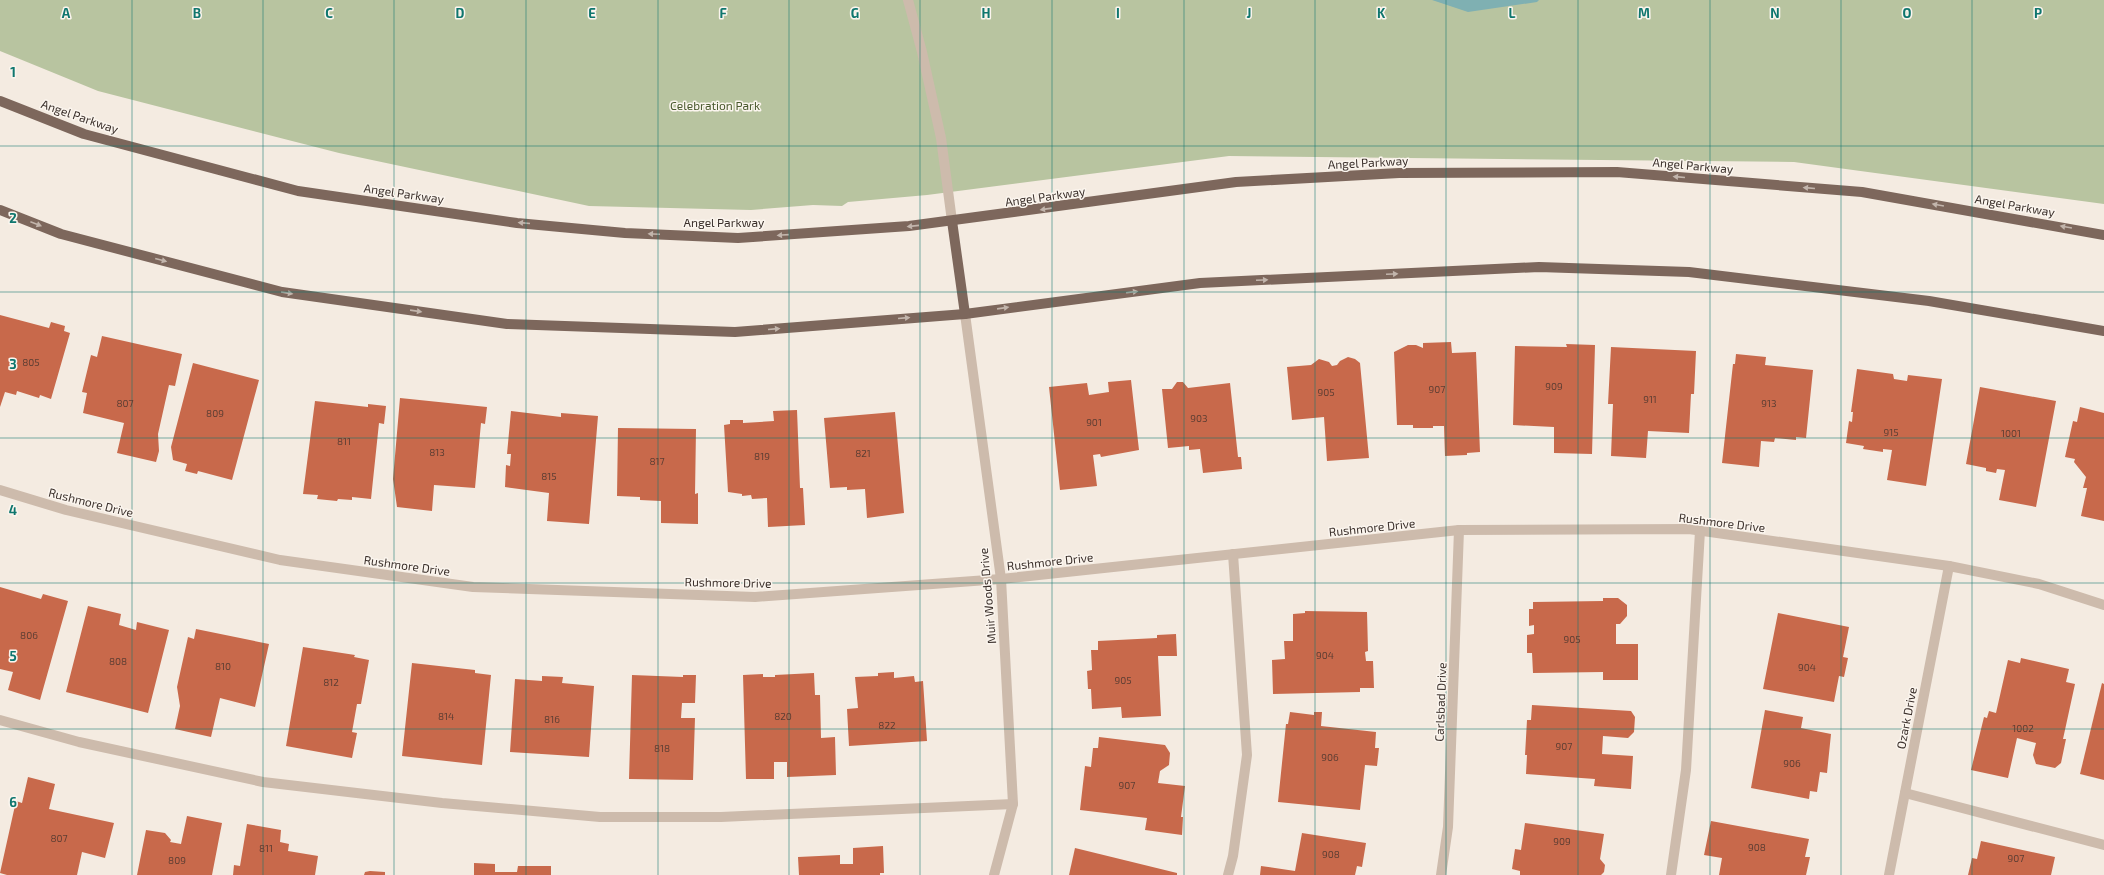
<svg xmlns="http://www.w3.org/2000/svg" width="2104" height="875" font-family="'Exo 2',sans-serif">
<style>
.green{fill:#b8c4a0}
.water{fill:#7fb0b2}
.building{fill:#c8694b}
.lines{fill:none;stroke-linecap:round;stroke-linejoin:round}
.minor{stroke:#cdbbac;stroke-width:10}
.major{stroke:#7d675c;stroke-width:10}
.oneway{fill:#c2b5ac}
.grid{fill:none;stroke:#0f766e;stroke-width:1;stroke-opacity:0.55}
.labels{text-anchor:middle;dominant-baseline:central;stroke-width:3;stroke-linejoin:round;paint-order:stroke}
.number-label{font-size:10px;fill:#5e3e33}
.park-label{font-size:12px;fill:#4a5a2e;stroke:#fbf5ee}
.street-label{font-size:12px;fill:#3b302b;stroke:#fbf5ee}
.grid-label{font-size:13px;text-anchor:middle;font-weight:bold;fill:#0f766e;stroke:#fbf5ee;stroke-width:3;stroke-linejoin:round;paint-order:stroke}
</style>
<rect width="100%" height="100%" fill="#f4ebe1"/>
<polygon class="green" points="0,0 2104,0 2104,204 1794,162 1229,156 927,195 848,202 842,206 813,205 751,210 589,206 339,153 98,91 0,51"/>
<polygon class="water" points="1432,0 1539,0 1537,2 1468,12"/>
<g class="building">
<polygon points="0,315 49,328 51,322 65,326 64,331 70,333 51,399 40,395 39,398 17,391 16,395 5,392 0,407"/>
<polygon points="102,336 182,354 175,386 169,385 158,434 159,451 156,462 117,453 124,423 83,413 87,393 82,392 91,355 97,357"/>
<polygon points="1451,342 1452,353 1476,352 1480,452 1467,453 1467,455 1445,456 1444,426 1433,426 1433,428 1413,428 1413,425 1397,425 1394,352 1408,345 1416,345 1423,348 1423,343"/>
<polygon points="1566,344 1595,345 1592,454 1554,453 1554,427 1513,425 1515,346 1567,347"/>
<polygon points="1611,347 1696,351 1694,394 1691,394 1689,433 1648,431 1646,458 1611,456 1613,404 1608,404"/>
<polygon points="1736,354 1766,357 1765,365 1813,370 1806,438 1796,437 1796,440 1775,438 1774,442 1761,441 1759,467 1722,463 1733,364 1735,364"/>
<polygon points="1348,357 1355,359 1360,363 1369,458 1327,461 1324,417 1292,420 1287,367 1311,365 1319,359 1329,362 1332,366 1337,365 1340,361"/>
<polygon points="193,363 259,380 232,480 198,471 197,474 185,471 187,464 173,460 171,447"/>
<polygon points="1857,369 1893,374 1894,379 1907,381 1908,375 1942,379 1926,486 1887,480 1892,450 1883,449 1883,452 1863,449 1864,446 1846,443 1849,421 1852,422 1853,412 1851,412"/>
<polygon points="1131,380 1139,450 1101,457 1100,454 1093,455 1097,486 1060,490 1049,387 1087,383 1089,395 1109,392 1108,382"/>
<polygon points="1177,382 1183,382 1188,388 1230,383 1238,457 1241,457 1242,469 1203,473 1200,449 1189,450 1189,446 1168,448 1162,389 1172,389"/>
<polygon points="1980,387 2056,401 2036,507 1999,500 2005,470 1997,469 1996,473 1986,471 1986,468 1966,464"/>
<polygon points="400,398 487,407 485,424 481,423 475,488 434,485 432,511 397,507 393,479"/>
<polygon points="315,401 368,407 368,404 386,406 384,424 379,423 371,499 352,497 352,500 338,499 337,501 317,499 318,495 303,494"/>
<polygon points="2080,407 2104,413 2104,521 2081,516 2087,488 2083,488 2086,477 2074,462 2075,459 2065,457 2073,421 2077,422"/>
<polygon points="797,410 800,488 803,488 805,525 768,527 767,498 752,499 751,495 742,496 742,494 728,492 724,425 730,424 730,420 743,420 743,423 774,421 773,411"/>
<polygon points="511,411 561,417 561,413 598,416 589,524 547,521 549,493 505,487 506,465 510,466 511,454 507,454"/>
<polygon points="895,412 904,513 867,518 865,489 847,490 847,487 830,488 824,418"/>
<polygon points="618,428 696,429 695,494 698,493 698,524 661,523 661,501 640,500 640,497 617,496"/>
<polygon points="0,587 41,599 43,594 68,601 40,700 8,690 13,672 0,669"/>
<polygon points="1603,598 1618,598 1627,605 1627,616 1620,624 1616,624 1616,644 1638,644 1638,680 1603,680 1603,672 1533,673 1532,653 1527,653 1527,635 1534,634 1534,625 1529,626 1529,609 1533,609 1533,602 1603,601"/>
<polygon points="88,606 121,614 119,625 136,630 137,622 169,630 148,713 66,692"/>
<polygon points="1305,611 1367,612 1368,651 1365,652 1366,661 1373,661 1374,688 1360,688 1360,692 1273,694 1272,660 1285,659 1284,641 1293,641 1293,614 1305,613"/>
<polygon points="1778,613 1849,627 1843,657 1848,658 1844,677 1839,676 1834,702 1763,689"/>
<polygon points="196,629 269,644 255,707 220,698 211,737 175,729 180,706 177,687 188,637 194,639"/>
<polygon points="1176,634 1177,656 1158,656 1161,716 1122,718 1121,707 1092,709 1091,689 1088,689 1087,671 1092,670 1091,650 1098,650 1098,641 1157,638 1157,635"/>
<polygon points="303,647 355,655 354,657 369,660 361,704 357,704 352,732 357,733 352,758 286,746"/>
<polygon points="2021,658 2069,669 2066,682 2075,684 2063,739 2066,739 2061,763 2055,768 2036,764 2033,755 2036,743 2017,738 2008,778 1971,770 1984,717 1987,718 1989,711 1996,713 2008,660 2020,663"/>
<polygon points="412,663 475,670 475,673 491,675 482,765 402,756"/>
<polygon points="894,672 894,678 914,676 915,682 923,681 927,741 849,746 847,709 858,708 855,677 878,676 878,673"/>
<polygon points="814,673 815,695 820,695 821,738 835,737 836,775 787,777 787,762 774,762 774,779 746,779 743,675 763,674 763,677 775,677 775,675"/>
<polygon points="632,675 683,677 683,675 696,675 695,703 682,703 681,718 695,718 693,780 629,779"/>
<polygon points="542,676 563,677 562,683 594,686 589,757 510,752 515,679 542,681"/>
<polygon points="2102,683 2104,684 2104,780 2080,774"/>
<polygon points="1532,705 1631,711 1635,717 1634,732 1628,738 1603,736 1602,754 1633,756 1631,789 1594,786 1595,779 1526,774 1527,755 1525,755 1527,720 1531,720"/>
<polygon points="1765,710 1803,717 1801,728 1831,734 1827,773 1820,772 1817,792 1810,791 1809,799 1751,788"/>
<polygon points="1290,712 1314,715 1314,712 1322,712 1321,726 1376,732 1375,748 1379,748 1377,766 1365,765 1360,810 1278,802 1286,724 1288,724"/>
<polygon points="1099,737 1165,745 1170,753 1169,765 1160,771 1158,783 1185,786 1181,817 1183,817 1182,835 1145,830 1147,818 1080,810 1085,766 1091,767 1093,748 1098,748"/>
<polygon points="28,777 55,784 49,809 114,823 105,858 82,852 77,875 7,875 0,873 16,801 22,803"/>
<polygon points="187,816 222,823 212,875 137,875 146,830 165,833 171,840 170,842 181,844"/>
<polygon points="1711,821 1809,839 1805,857 1810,857 1806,875 1719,875 1722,858 1704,855"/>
<polygon points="1525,823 1604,834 1600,859 1605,865 1604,872 1601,875 1520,875 1520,871 1512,869 1515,849 1521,850"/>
<polygon points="247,824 281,830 280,842 289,844 288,851 318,856 315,875 233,875 234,865 240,866"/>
<polygon points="1302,833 1366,843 1362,867 1357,866 1355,875 1260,875 1261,866 1295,871"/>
<polygon points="1981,841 2055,857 2051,875 1968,875 1972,858 1977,859"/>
<polygon points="883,846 884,873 880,873 880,875 799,875 798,857 840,855 840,864 853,864 853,848"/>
<polygon points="1075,848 1177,873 1177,875 1069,875"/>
<polygon points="474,863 495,864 495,872 517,872 518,866 551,866 551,875 474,875"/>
<polygon points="370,871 385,872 385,875 364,875 365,872"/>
</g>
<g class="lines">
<g class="minor">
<polyline points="908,0 922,52 941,138 952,221"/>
<polyline points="965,314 1001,579 1013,804 994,875"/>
<polyline points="0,490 66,510 280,560 473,587 755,597 1001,579 1459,530 1689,529 1949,566 2039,584 2104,605"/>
<polyline points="0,720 79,742 263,782 442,803 600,817 721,817 1013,804"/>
<polyline points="1905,793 2104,845"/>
<polyline points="1228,875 1233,856 1247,755 1233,554"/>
<polyline points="1441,875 1448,827 1459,530"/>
<polyline points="1671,875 1686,770 1700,531"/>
<polyline points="1889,875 1949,566"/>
</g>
<g class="major">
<polyline points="0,101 84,134 298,191 517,223 625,233 738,238 909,226 1236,182 1399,173 1617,172 1862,192 2104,235"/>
<polyline points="0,210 61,234 282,292 507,324 735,332 965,314 1200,283 1539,267 1689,272 1929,301 2104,331"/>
<polyline points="952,221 965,314"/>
</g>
</g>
<defs><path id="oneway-solid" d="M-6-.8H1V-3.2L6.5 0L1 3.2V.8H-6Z"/></defs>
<g class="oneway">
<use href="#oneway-solid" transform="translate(1679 177) rotate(-175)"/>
<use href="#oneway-solid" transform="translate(1809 188) rotate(-175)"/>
<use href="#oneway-solid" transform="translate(1938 205) rotate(-170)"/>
<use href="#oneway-solid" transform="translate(1046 209) rotate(172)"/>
<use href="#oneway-solid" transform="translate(524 223) rotate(-175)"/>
<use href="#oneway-solid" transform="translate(36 224) rotate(21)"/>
<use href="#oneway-solid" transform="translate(913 226) rotate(174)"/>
<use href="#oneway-solid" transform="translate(2066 227) rotate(-170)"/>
<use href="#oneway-solid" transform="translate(654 234) rotate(-177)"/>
<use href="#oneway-solid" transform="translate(783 235) rotate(176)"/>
<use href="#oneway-solid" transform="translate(161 260) rotate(15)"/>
<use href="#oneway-solid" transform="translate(1392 274) rotate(-3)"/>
<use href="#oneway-solid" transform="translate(1262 280) rotate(-3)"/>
<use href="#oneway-solid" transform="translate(1132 292) rotate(-7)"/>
<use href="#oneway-solid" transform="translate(287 293) rotate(9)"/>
<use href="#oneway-solid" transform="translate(1003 308) rotate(-8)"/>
<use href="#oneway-solid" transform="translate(416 311) rotate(8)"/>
<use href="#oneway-solid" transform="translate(904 318) rotate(-5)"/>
<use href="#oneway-solid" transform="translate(774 329) rotate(-5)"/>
</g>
<path class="grid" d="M132,0V875M263,0V875M394,0V875M526,0V875M658,0V875M789,0V875M920,0V875M1052,0V875M1184,0V875M1315,0V875M1446,0V875M1578,0V875M1710,0V875M1841,0V875M1972,0V875M0,146H2104M0,292H2104M0,438H2104M0,583H2104M0,729H2104"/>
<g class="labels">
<g class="number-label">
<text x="31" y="362">805</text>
<text x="1554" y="386">909</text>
<text x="1437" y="389">907</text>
<text x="1326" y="392">905</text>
<text x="1650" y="399">911</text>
<text x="125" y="403">807</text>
<text x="1769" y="403">913</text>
<text x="215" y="413">809</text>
<text x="1199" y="418">903</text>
<text x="1094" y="422">901</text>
<text x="1891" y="432">915</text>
<text x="2011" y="433">1001</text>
<text x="344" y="441">811</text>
<text x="437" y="452">813</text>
<text x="863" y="453">821</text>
<text x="762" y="456">819</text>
<text x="657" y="461">817</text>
<text x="549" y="476">815</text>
<text x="29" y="635">806</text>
<text x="1572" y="639">905</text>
<text x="1325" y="655">904</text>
<text x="118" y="661">808</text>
<text x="223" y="666">810</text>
<text x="1807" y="667">904</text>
<text x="1123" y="680">905</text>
<text x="331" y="682">812</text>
<text x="446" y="716">814</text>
<text x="783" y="716">820</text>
<text x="552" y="719">816</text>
<text x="887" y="725">822</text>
<text x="2023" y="728">1002</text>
<text x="1564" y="746">907</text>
<text x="662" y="748">818</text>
<text x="1330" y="757">906</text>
<text x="1792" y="763">906</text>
<text x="1127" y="785">907</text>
<text x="59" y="838">807</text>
<text x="1562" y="841">909</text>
<text x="1757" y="847">908</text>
<text x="266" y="848">811</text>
<text x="1331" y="854">908</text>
<text x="2016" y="858">907</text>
<text x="177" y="860">809</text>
</g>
<g class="park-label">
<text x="715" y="105">Celebration Park</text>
</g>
<g class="street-label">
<text transform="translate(80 116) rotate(19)">Angel Parkway</text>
<text transform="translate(1368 162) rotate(-3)">Angel Parkway</text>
<text transform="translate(1693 165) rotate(5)">Angel Parkway</text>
<text transform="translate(404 193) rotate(8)">Angel Parkway</text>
<text transform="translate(1045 196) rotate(-8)">Angel Parkway</text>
<text transform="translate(2015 205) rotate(10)">Angel Parkway</text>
<text x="724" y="222">Angel Parkway</text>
<text transform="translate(91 502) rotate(14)">Rushmore Drive</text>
<text transform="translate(1722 522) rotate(7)">Rushmore Drive</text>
<text transform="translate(1372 527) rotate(-6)">Rushmore Drive</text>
<text transform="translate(1050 561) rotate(-6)">Rushmore Drive</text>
<text transform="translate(407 565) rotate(8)">Rushmore Drive</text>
<text transform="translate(728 582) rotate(1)">Rushmore Drive</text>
<text transform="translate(987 596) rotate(-95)">Muir Woods Drive</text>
<text transform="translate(1440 702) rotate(-88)">Carlsbad Drive</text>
<text transform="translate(1906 718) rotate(-79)">Ozark Drive</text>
</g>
</g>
<g class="grid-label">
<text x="66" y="18">A</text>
<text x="197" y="18">B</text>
<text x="329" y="18">C</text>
<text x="460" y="18">D</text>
<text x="592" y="18">E</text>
<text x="723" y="18">F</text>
<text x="855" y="18">G</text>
<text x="986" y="18">H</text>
<text x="1118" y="18">I</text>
<text x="1249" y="18">J</text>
<text x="1381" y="18">K</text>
<text x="1512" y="18">L</text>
<text x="1644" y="18">M</text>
<text x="1775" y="18">N</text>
<text x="1907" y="18">O</text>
<text x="2038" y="18">P</text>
<text x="13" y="77">1</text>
<text x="13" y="223">2</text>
<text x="13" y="369">3</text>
<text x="13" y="515">4</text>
<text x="13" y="661">5</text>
<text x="13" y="807">6</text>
</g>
</svg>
